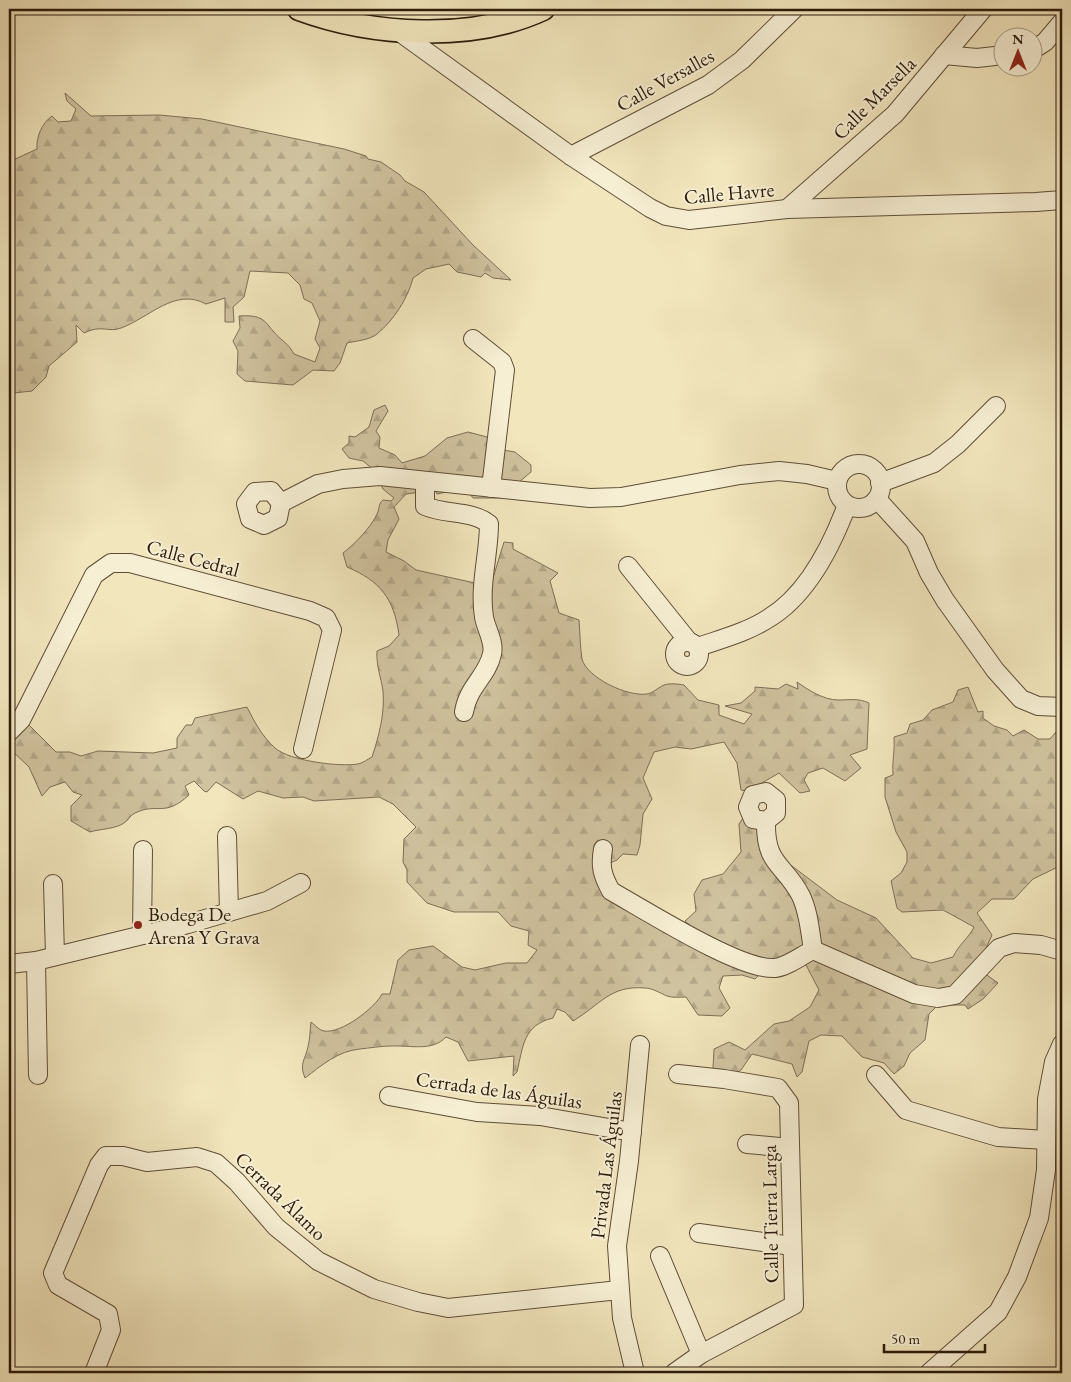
<svg xmlns="http://www.w3.org/2000/svg" width="1071" height="1382" font-family="'EB Garamond',serif">
<style>
.forest{fill:url(#forest-firs);stroke:#7e6f56}
.lines{fill:none;stroke-linecap:round;stroke-linejoin:round}
.minor-casing{stroke:#5e4e38;stroke-width:20}
.major-casing{stroke:#2c1b0c;stroke-width:25}
.minor{stroke:#f7efd4;stroke-width:18}
.major{stroke:#f2e6bd;stroke-width:22}
.poi-dot{fill:#8f2418;stroke:#f7efd4;stroke-width:2}
.labels{text-anchor:middle;dominant-baseline:central;stroke-width:4;stroke-linejoin:round;paint-order:stroke}
.street-label{font-size:20px;fill:#2c1b0c;stroke:#f7efd4}
.poi-label{font-size:20px;fill:#2c1b0c;stroke:#f7efd4;text-anchor:start}
</style>
<defs>
<pattern id="forest-firs" width="22" height="20" patternUnits="userSpaceOnUse" patternTransform="scale(1.25)"><rect width="22" height="20" fill="#d0c39f"/><path d="M5 1l3.5 6h-7zM16 11l3.5 6h-7z" fill="#b3a788"/></pattern>
</defs>
<rect width="100%" height="100%" fill="#f2e6bd"/>
<filter id="stains"><feTurbulence type="fractalNoise" baseFrequency=".004" numOctaves="4"/><feColorMatrix values="0 0 0 0 .2 0 0 0 0 .09 0 0 0 0 .02 0 0 0 .5 -.17"/></filter>
<radialGradient id="worn" r=".72"><stop offset=".6" stop-color="#630" stop-opacity="0"/><stop offset="1" stop-color="#630" stop-opacity=".3"/></radialGradient>
<g class="forest">
<path d="M65,93L91,116L159,115L202,119L344,149L366,156L368,159L381,162L400,175L405,181L424,192L473,245L511,280L493,278L485,273L481,277L457,272L449,264L426,269L413,278C408,298 394,320 377,334C370,340 355,341 347,343L340,363L334,371L313,370L293,385L245,381L237,374L238,351L233,341L240,328L239,316C269,314 264,325 282,340C288,345 290,347 294,354L315,362L320,348L315,339L320,321L312,303L304,299L300,285L288,273L250,271L244,297L233,307L234,322H225V298L206,304C175,287 149,318 121,328C108,333 102,324 84,333L76,325L77,342L49,366L46,377L32,391L14,393L9,387V159L11,161L37,149C36,137 42,123 52,116L58,122L71,121L76,109L67,101Z"/>
<path d="M385,405L388,411L376,431L380,437L379,448L395,455L402,463L425,456L447,438L468,432L487,437L497,449L515,452L531,465V472L500,498H473L465,488L437,494L435,490L406,494L394,507L399,519L388,540L386,552L404,561L416,570L475,583L493,578L504,542L513,543V549L558,573L550,581L559,613L579,620C580,632 580,647 582,659C587,678 628,697 647,694C653,693 659,687 664,685C670,683 678,684 684,685L698,700L719,705V715L744,724L752,714L725,706L741,703L755,691V687L778,689L786,684L798,689L797,682C808,690 824,700 838,700C849,700 859,698 869,703L867,749L850,755L861,768L845,781L823,768L808,773L804,780L810,791L800,793L779,773L748,791L741,790L737,763L724,742L691,749L675,747L654,752L643,778L652,799L643,814L640,845L637,855L623,854L617,860L608,864L615,883L674,922L691,926L685,921L696,911L694,894L702,880L723,874L741,852L739,824L745,815L780,857L837,900L876,918L913,958L931,963L953,957C959,944 969,938 974,927L943,910L902,912L897,908L891,881L901,873L907,862V852L896,832L885,797V778L893,775C892,760 895,751 894,737L907,733L910,724L923,720L932,710L953,702L958,690L968,687L978,712L983,711V718L994,726L1007,730L1013,736L1024,730L1038,739H1050L1056,732L1062,734V865L1033,879L1014,899H992L977,913L992,935L977,968L998,983L983,999L968,1009L965,1005H938L929,1014L925,1040L910,1053L904,1066L894,1074L884,1063L862,1057L842,1036L821,1035L809,1041L802,1072L797,1077L792,1064L752,1054L741,1070L722,1082L713,1068L714,1049L729,1042L745,1050L774,1024L789,1021L810,1007L819,990L806,965L791,960L773,961L755,979L742,975L723,976L719,988L730,1008L722,1016L698,1015L686,997C680,997 673,998 667,996C660,993 652,988 645,988C610,985 600,1005 573,1021L565,1012L557,1009L553,1018C523,1025 523,1047 517,1072L513,1076L514,1056L468,1061L458,1042L446,1037C432,1052 410,1045 391,1046C381,1046 370,1048 360,1049C338,1051 322,1065 305,1078C299,1064 305,1060 308,1047C310,1039 310,1030 311,1022C315,1025 319,1030 324,1031C341,1034 375,1008 382,994H390L398,960L409,950L433,946L462,967L475,970L506,963H527L537,950L528,945L529,931L511,926L498,912H454L427,903L407,882V870L403,862L404,839L416,827L393,804L379,797L314,801L303,797L283,798L258,791L243,799L216,782L207,792L204,791L194,781L185,786L189,795C164,818 158,802 135,813C130,815 128,821 124,823C116,829 99,829 90,832L71,821V806L82,795L73,792L65,782L50,787L42,796L29,767L9,748V712L17,713L56,752H70L81,756L98,751L153,753L177,748V738L186,725H192L195,718L247,707C255,723 262,736 275,748C290,761 339,767 358,764C363,763 368,759 372,757C379,736 385,713 383,691C381,677 376,666 377,651L389,646L399,635C394,598 380,581 347,567L343,553C354,545 372,526 377,514C380,508 378,504 383,500L391,501L394,498L383,489L373,469L363,461L349,458L342,449L349,443V436L355,437L369,427L374,410Z"/>
</g>
<g class="lines">
<defs>
<g id="minor">
<polyline points="398,31 571,156 650,208 666,216 689,220 787,209 1036,202 1062,200"/>
<polyline points="1034,49 1045,42 1062,22"/>
<polyline points="944,55 977,58 1004,55"/>
<polyline points="571,156 708,85 742,60 794,9"/>
<polyline points="787,209 895,114 983,9"/>
<polyline points="473,339 502,362 505,370 491,488"/>
<circle cx="859" cy="486" r="22"/>
<path d="M425,481V506C445,515 472,510 489,524C489,554 479,586 484,617C486,629 495,642 492,654C487,677 468,686 464,712"/>
<polyline points="880,483 934,463 958,444 996,406"/>
<polygon points="271,491 281,503 278,518 264,525 250,519 246,504 255,492"/>
<polyline points="877,499 915,541 929,573 945,600 995,670 1021,699 1038,706 1062,707"/>
<polyline points="281,503 318,484 343,479 380,476 590,498 621,497 740,475 779,471 807,474 837,481"/>
<polyline points="628,566 689,642"/>
<circle cx="687" cy="654" r="12"/>
<path d="M698,647C721,639 748,632 769,618C807,595 832,545 847,505"/>
<polyline points="9,732 21,720 94,575 111,563 130,563 310,611 326,618 332,630 303,749"/>
<polygon points="766,792 776,800 776,813 766,821 753,819 748,807 753,795"/>
<path d="M766,821C765,866 784,863 801,896C809,913 810,932 813,950L914,994L938,998L955,995L999,948L1014,943L1041,945L1062,951"/>
<polyline points="227,836 229,912"/>
<path d="M603,849C600,866 602,875 611,891C645,910 741,971 775,968C787,967 802,955 813,950"/>
<polyline points="53,884 55,955"/>
<polyline points="142,935 143,850"/>
<polyline points="36,961 38,1075"/>
<polyline points="9,964 36,961 188,924 267,901 301,883"/>
<polyline points="876,1075 906,1110 998,1137 1046,1140"/>
<polyline points="389,1096 477,1112 540,1116 632,1132"/>
<polyline points="747,1144 790,1148"/>
<polyline points="699,1233 792,1246"/>
<polyline points="660,1256 701,1354"/>
<polyline points="94,1373 111,1330 108,1314 58,1285 53,1273 99,1165 106,1156 123,1156 147,1162 197,1157 216,1163 237,1182 276,1227 318,1261 374,1289 418,1302 448,1308 619,1290"/>
<polyline points="635,1373 622,1318 617,1246 629,1161 640,1045"/>
<polyline points="674,1373 701,1354 794,1305 789,1103 778,1088 724,1079 678,1074"/>
<polyline points="929,1373 998,1312 1017,1277 1039,1218 1046,1170 1047,1099 1054,1062 1062,1044"/>
</g>
<path id="major" d="M299,9C372,36 472,42 543,9"/>
</defs>
<use href="#minor" class="minor-casing"/>
<use href="#major" class="major-casing"/>
<use href="#minor" class="minor"/>
<use href="#major" class="major"/>
</g>
<circle class="poi-dot" cx="138" cy="925" r="5"/>
<g class="labels">
<g class="street-label">
<text transform="translate(665 80) rotate(-29)">Calle Versalles</text>
<text transform="translate(874 98) rotate(-45)">Calle Marsella</text>
<text transform="translate(729 193) rotate(-5)">Calle Havre</text>
<text transform="translate(193 558) rotate(15)">Calle Cedral</text>
<text transform="translate(499 1090) rotate(8)">Cerrada de las Águilas</text>
<text transform="translate(606 1165) rotate(-83)">Privada Las Águilas</text>
<text transform="translate(281 1196) rotate(44)">Cerrada Álamo</text>
<text transform="translate(770 1214) rotate(-91)">Calle Tierra Larga</text>
</g>
<g class="poi-label">
<text x="148" y="914">Bodega De<tspan x="148" dy="23">Arena Y Grava</tspan></text>
</g>
</g>
<rect width="1071" height="1382" fill="none" stroke="#f2e6bd" stroke-width="30"/>
<rect x="10" y="10" width="1051" height="1362" fill="none" stroke="#2c1b0c" stroke-width="2.5"/>
<rect x="15" y="15" width="1041" height="1352" fill="none" stroke="#2c1b0c"/>
<g transform="translate(1018 52)"><circle r="24" fill="#f7efd4" stroke="#a69a84"/>
<path d="M0-4L9 19L0 12L-9 19Z" fill="#8f2418"/>
<text y="-8" font-size="14" font-weight="bold" text-anchor="middle" fill="#2c1b0c">N</text>
</g>
<path d="M884 1344v8h101v-8" fill="none" stroke="#2c1b0c" stroke-width="2.5"/>
<text x="891" y="1344" font-size="15" fill="#2c1b0c" stroke="#f7efd4" stroke-width="4" paint-order="stroke">50 m</text>
<rect width="100%" height="100%" filter="url(#stains)"/>
<rect width="100%" height="100%" fill="url(#worn)"/>
</svg>
